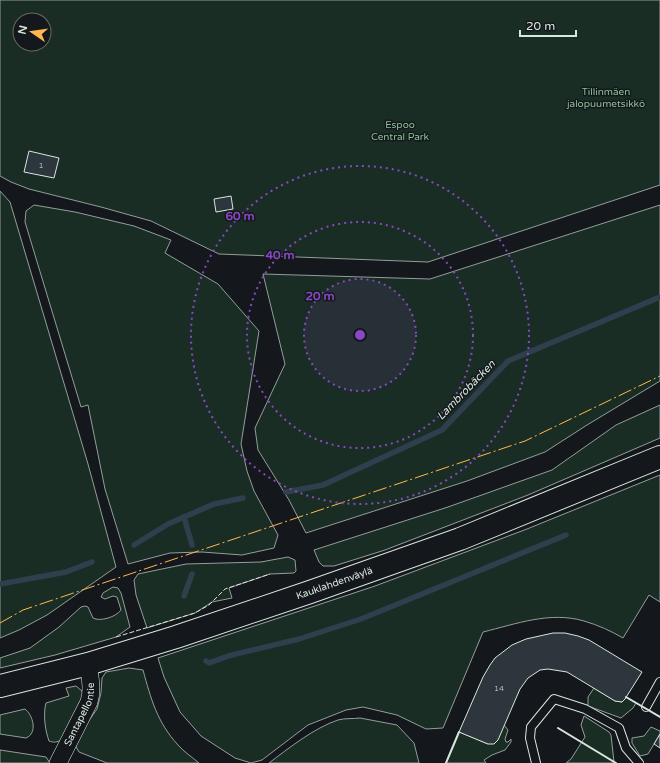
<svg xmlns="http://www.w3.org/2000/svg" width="660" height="763" font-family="'Varela Round',sans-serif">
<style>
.green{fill:#1a2d24;stroke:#939e99;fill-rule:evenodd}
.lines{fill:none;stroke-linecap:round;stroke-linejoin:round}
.stream{stroke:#2f3f4d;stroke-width:5.5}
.building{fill:#2c363c;stroke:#d8e6dc}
.service-casing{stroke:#d8e6dc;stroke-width:10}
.minor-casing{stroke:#d8e6dc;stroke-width:18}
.primary-casing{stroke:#d8e6dc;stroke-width:24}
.service{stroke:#14181c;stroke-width:8}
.minor{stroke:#14181c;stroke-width:17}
.primary{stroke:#14181c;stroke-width:22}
.fence{stroke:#d8e6dc;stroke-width:1;stroke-dasharray:5 2;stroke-linecap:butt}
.wall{stroke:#d8e6dc;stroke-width:2}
.power{stroke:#ffb74d;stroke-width:1;stroke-dasharray:14 3 2 3;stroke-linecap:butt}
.ring{fill:none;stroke:#8948c3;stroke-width:2;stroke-dasharray:2 4}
.labels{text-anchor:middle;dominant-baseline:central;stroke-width:3;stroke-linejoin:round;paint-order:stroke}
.number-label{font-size:8px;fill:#adbab4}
.park-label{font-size:10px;fill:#8ac095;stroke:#14181c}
.street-label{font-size:10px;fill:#d8e6dc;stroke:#14181c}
.water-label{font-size:11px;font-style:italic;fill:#d8e6dc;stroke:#14181c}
.centre{fill:#8948c3;stroke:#14181c;stroke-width:2}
.ring-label{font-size:12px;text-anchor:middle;font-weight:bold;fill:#8948c3;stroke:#14181c;stroke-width:3;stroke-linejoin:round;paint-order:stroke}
</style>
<rect width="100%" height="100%" fill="#14181c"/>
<g class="green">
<path d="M0,0H660V185L428,262L219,254L151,221L101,207L29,189L11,182L0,176ZM20,20H44V44H20Z"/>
<polygon points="0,191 10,202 88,464 116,567 47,615 19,630 0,638"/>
<polygon points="34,205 75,212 134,226 171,240 165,253 218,284 259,331 241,444 247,471 254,491 278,535 274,548 242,555 202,552 170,553 128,564 105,489 88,405 81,407 25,222 26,211"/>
<polygon points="660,205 660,381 587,425 545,452 467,481 306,533 289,500 258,450 255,428 285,364 263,274 430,279"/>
<polygon points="660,405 660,438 528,495 385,550 334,566 323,566 319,562 314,550 448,507 552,470 616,425"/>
<path d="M660,475V602L649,595L623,638C611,631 598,625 584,621C550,611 516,624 483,632L443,728L426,729L397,715L363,707L346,710L308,725L262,760L251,763L235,758L201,736L180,712L164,677L158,658L375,586L527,529Z"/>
<polygon points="288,557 295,560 296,571 294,573 270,574 229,588 232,598 212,602 195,613 147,628 136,595 134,580 138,574 186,564 261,562"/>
<path d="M113,587L118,588L121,593L130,627L116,637L55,655L0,668V658L30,648L59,627L81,607L85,606L88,607L93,618C100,622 116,617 121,610L117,597L113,596L105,599L101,597L103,593Z"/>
<path d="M129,668L143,670C151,699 157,722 178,745C184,752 192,757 199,763H107L79,752L75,745L85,726L97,709L101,693L102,678L106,672Z"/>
<path d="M76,686L82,691L84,698L62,740C57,742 54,743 49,741C45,730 43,714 46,703L69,696L66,688Z"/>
<polygon points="594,688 615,701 622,702 626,697 636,703 633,708 621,718 588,706 588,697"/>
<path d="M25,709C33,715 38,733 26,738L0,734V715Z"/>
<polygon points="584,716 609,732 611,735 614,762 616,763 566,763 571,759 585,737 581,725"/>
<path d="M360,718L397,725L414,743L419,763H269C289,748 314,728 338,720C345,718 353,719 360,718Z"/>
<polygon points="504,725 508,730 505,739 506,742 508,742 511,739 511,742 505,750 492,755 484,760 486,763 446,763 459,732 488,744"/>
<polygon points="651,727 660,731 660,734 648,754 640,756 632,743 632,738 644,736"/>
<polygon points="0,750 46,757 50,763 0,763"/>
</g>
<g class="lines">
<g class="stream">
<polyline points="286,492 323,485 442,430 508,361 660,297"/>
<polyline points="184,517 192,545"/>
<polyline points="134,545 168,524 214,504 243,498"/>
<polyline points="0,584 66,572 92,562"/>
<polyline points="184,596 192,574"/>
<polyline points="206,661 209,663 228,656 299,639 361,619 566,535"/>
</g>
</g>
<g class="building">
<polygon points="29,151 59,158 54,178 24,172"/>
<polygon points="231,196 233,209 216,212 214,199"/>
<polygon points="553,633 565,633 578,636 589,640 642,672 625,699 622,702 615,701 567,672 548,669 540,670 528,678 520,689 498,740 494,744 488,744 459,732 483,677 490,665 495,658 512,645 526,639"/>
<polygon points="660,734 660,748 654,744"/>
</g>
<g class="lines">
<defs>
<g id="service">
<polyline points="646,707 660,682"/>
<polyline points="536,763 530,738 531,727 554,699 585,709 619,728 626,748 639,763"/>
</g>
<g id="minor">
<path id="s1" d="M58,763L89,702C93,689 90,677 88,664"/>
</g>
<g id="primary">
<path id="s2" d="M0,686L88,664L176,637L310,592L460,539L660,457"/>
</g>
</defs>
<use href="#service" class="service-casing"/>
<use href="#minor" class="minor-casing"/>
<use href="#primary" class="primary-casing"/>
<use href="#service" class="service"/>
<use href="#minor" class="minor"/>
<use href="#primary" class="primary"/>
<polyline class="fence" points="116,637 195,613 209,605 225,589 270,574"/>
<g class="wall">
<polyline points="626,697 660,717"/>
<polyline points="558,728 616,763"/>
<polyline points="446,763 459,732"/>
</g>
<polyline class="power" points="0,623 23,610 525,441 660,376"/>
</g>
<circle cx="360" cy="335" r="56" fill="#8948c3" fill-opacity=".12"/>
<g class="ring">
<circle cx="360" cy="335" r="56"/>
<circle cx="360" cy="335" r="113"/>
<circle cx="360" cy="335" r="169"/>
</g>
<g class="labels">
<g class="number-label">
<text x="41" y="165">1</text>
<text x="499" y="688">14</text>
</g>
<g class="park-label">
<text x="606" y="92">Tillinmäen<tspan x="606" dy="12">jalopuumetsikkö</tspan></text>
<text x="400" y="125">Espoo<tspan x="400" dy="12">Central Park</tspan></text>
</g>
<g class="street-label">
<text stroke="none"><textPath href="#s2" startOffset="350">Kauklahdenväylä</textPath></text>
<text stroke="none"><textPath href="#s1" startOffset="54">Santapellontie</textPath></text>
</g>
<g class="water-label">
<text transform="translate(466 390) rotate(-46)">Lambrobäcken</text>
</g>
</g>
<circle cx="360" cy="335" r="6" class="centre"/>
<g class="ring-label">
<text x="240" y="220">60 m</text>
<text x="280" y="259">40 m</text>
<text x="320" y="300">20 m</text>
</g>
<g transform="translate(32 32) rotate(283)"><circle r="19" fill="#14181c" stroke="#626a69"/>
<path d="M0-3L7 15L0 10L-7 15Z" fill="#ffb74d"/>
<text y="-6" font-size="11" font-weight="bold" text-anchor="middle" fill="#d8e6dc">N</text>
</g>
<path d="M520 30v6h56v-6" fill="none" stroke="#d8e6dc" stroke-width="2"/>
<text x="526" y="30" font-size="12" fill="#d8e6dc" stroke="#14181c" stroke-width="3" paint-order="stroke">20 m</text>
</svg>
